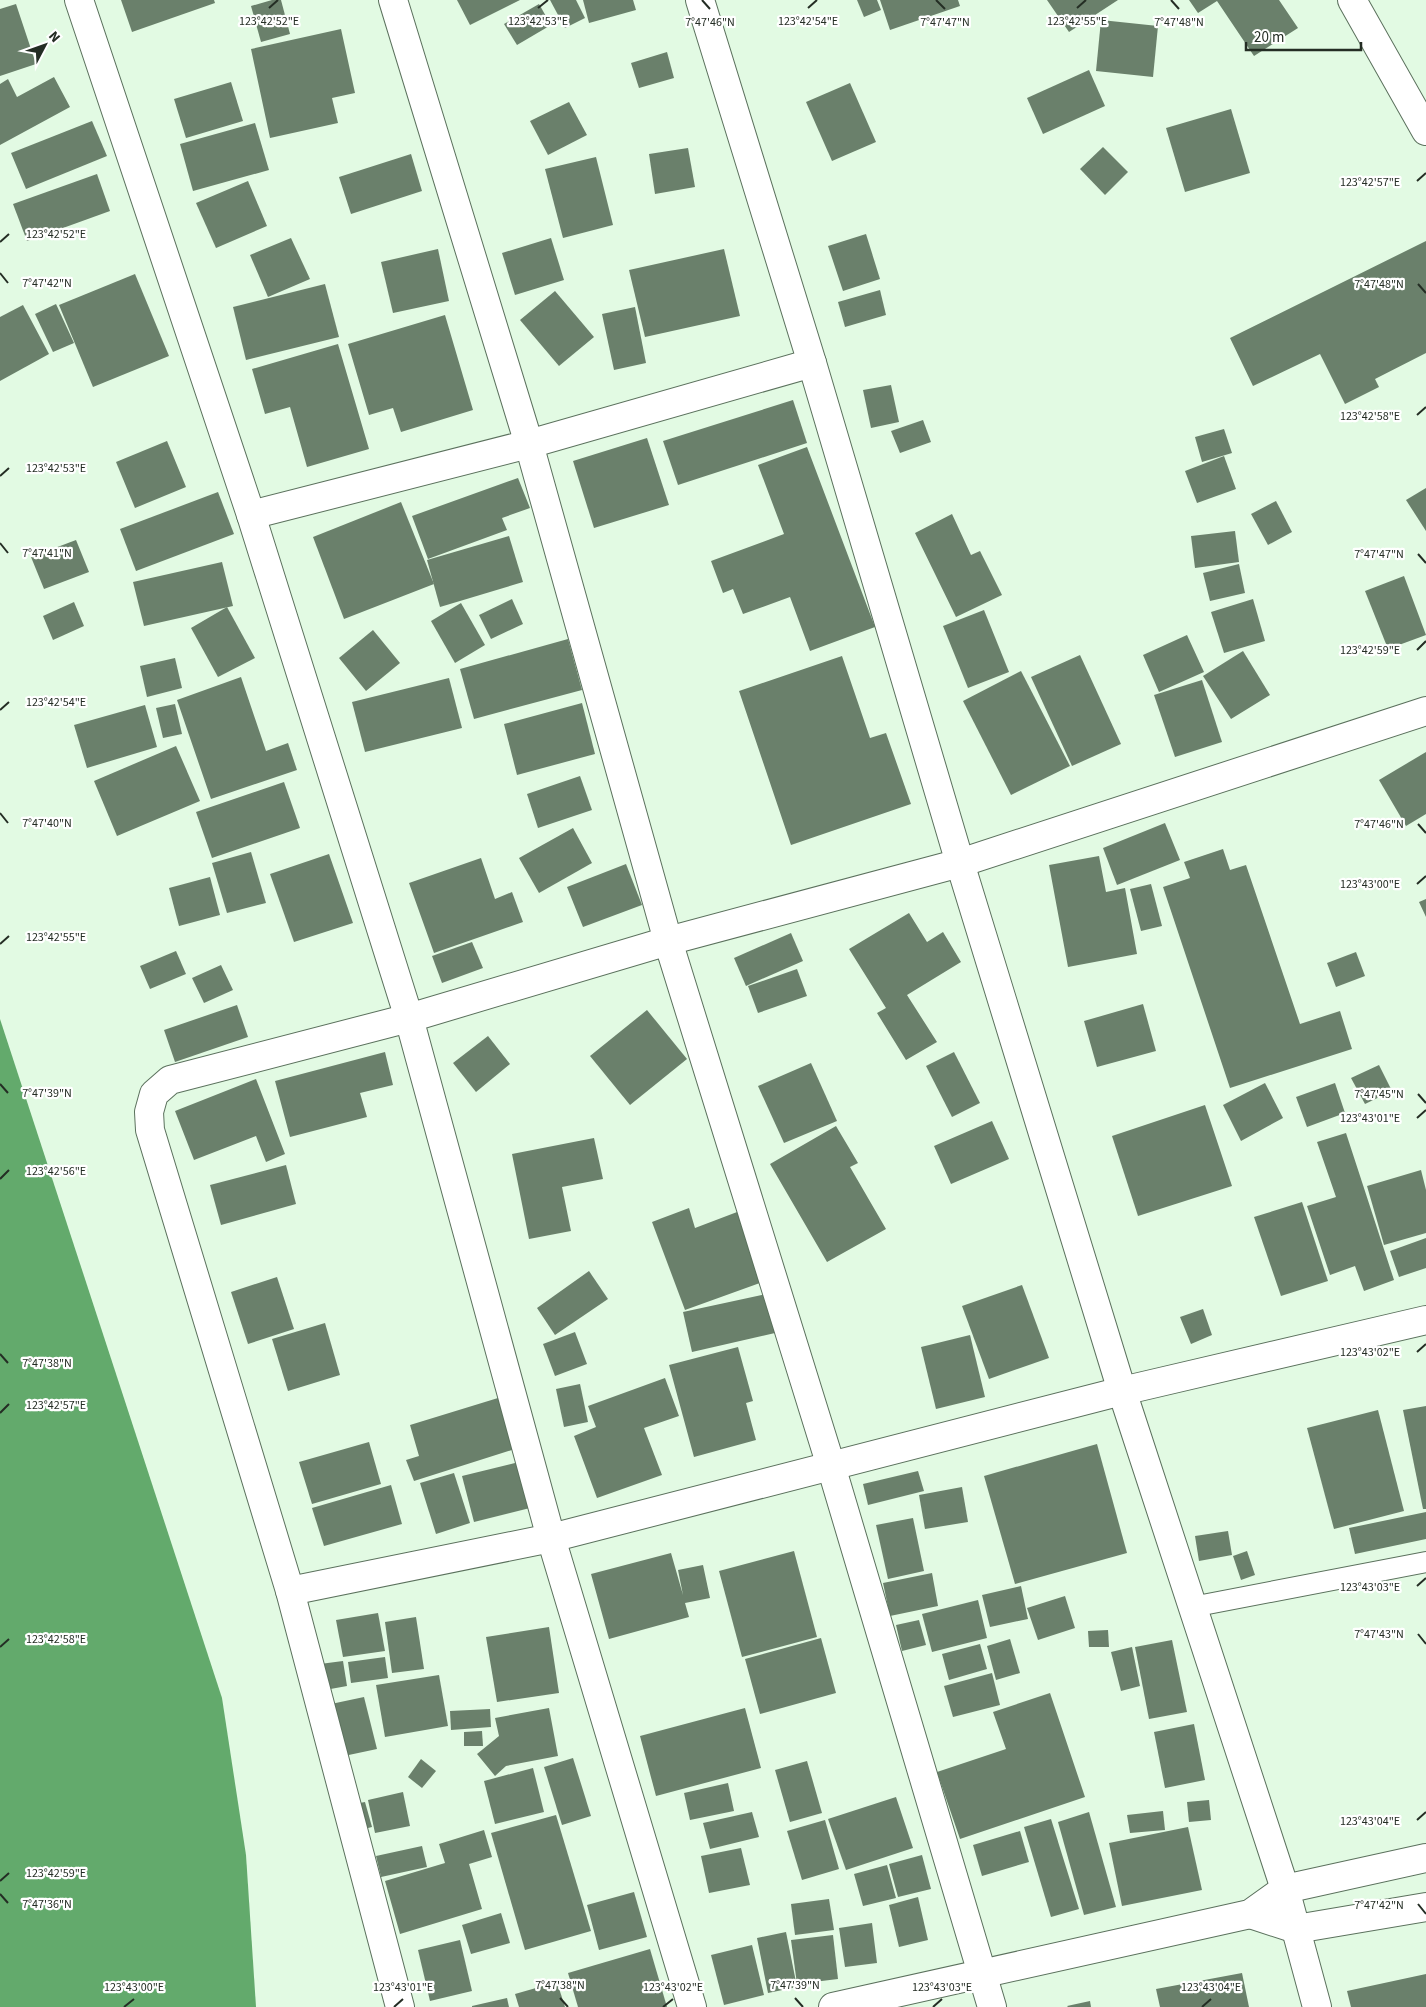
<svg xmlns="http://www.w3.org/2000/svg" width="1426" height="2007" font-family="'Source Sans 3',sans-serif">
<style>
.water{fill:#63aa6c}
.building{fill:#6a806b}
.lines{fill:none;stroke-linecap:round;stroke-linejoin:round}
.service-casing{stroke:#5b715d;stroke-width:22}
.minor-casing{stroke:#5b715d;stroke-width:30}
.trunk-casing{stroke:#5b715d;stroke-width:30}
.service{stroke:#fff;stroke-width:20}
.minor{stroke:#fff;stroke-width:28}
.trunk{stroke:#fff;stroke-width:28}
.ticks{fill:none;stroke:#242d24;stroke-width:2}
.ticks-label{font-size:12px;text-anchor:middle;fill:#242d24;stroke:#fff;stroke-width:4.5;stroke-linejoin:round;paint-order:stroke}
</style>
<rect width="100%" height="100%" fill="#e2fae3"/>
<polygon class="water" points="0,1019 222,1698 246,1855 256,2007 0,2007"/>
<g class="building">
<polygon points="121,0 214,0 215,3 132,32"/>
<polygon points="272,0 281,0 290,34 261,42 251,6"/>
<polygon points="457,0 520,0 470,25"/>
<polygon points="550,0 576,0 585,18 565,28"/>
<polygon points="583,0 633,0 636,10 589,23"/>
<polygon points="857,0 877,0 881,10 864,17"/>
<polygon points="880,0 958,0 960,6 890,30"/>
<polygon points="1047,0 1118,0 1069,32"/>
<polygon points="1189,0 1279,0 1298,28 1254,56 1217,1 1198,13"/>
<polygon points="16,4 36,64 0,76 0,9"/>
<polygon points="539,4 551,25 517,45 504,24"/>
<polygon points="1101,20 1158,26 1153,77 1096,71"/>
<polygon points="341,29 355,93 332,98 338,123 270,138 251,49"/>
<polygon points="667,52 674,78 639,88 631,63"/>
<polygon points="1089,70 1105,106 1043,134 1027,98"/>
<polygon points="54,77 70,107 0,145 0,84 8,79 17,97"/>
<polygon points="231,82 243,121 186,138 174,99"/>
<polygon points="850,83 876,142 832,161 806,102"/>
<polygon points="569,102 587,135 548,155 530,121"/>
<polygon points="1231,109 1250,173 1185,192 1166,128"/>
<polygon points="92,121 107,156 26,189 11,153"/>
<polygon points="255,123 269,170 193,191 180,144"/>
<polygon points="1103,147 1128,172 1105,195 1080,169"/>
<polygon points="688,148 695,187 655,194 649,154"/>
<polygon points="411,154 422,191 351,214 339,177"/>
<polygon points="596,157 613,225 563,238 545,169"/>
<polygon points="97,174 110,211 27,241 13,204"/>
<polygon points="248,181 267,226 216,248 196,203"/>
<polygon points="866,234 880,279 843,291 828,246"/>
<polygon points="291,238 310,279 268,297 250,255"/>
<polygon points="551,238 564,280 515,295 502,253"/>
<polygon points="1426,241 1426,353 1375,379 1379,387 1345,404 1320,354 1253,386 1230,338"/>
<polygon points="438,249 449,301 393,313 381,262"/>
<polygon points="724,249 740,316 645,337 629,270"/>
<polygon points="135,274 169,356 93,387 59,305"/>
<polygon points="325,284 339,337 246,360 233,307"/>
<polygon points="880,290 886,315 845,327 838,302"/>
<polygon points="555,291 594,337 559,366 520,320"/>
<polygon points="56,304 74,343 53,352 35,314"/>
<polygon points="23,305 49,354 0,381 0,317"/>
<polygon points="635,307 646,363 614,370 602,314"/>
<polygon points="445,315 473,410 401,432 393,408 369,415 348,344"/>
<polygon points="338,344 369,449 307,467 290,407 265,414 252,369"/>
<polygon points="891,385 899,422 871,428 863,390"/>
<polygon points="793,400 807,443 678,485 663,441"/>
<polygon points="923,420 931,442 900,453 891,431"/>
<polygon points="1224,429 1232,453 1202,462 1195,437"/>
<polygon points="647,438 669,505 594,528 573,461"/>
<polygon points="167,441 186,487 135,508 116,462"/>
<polygon points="807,447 875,627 810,651 790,597 743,614 733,589 723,593 711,561 784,534 758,465"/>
<polygon points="1224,456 1236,489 1197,503 1185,471"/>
<polygon points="518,478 530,508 502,518 507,530 428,559 412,516"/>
<polygon points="1426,488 1426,531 1406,500"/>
<polygon points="218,492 234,534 136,571 120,529"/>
<polygon points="1276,501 1292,532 1268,545 1251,514"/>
<polygon points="401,502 434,584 344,619 313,537"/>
<polygon points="952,514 971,555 980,551 1002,595 956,617 915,533"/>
<polygon points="1235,531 1239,562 1195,568 1191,536"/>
<polygon points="509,536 523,582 440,607 427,560"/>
<polygon points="76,540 89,572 44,589 31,557"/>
<polygon points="222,562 233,606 144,626 133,582"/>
<polygon points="1239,564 1245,593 1210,601 1203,573"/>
<polygon points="1404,576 1426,635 1388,649 1365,591"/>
<polygon points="512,599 523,624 491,639 479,615"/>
<polygon points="1253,599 1265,641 1224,653 1211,612"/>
<polygon points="74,602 84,626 53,640 43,616"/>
<polygon points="461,603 485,645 455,663 431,621"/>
<polygon points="227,607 255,658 218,677 191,628"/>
<polygon points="984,610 1009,672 968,688 943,626"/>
<polygon points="373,630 400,663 366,691 339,658"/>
<polygon points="1187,635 1204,672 1159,692 1143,655"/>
<polygon points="568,639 582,690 474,719 460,669"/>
<polygon points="1243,651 1270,695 1231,719 1203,676"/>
<polygon points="1080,655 1121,744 1072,766 1031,677"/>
<polygon points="842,656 870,738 886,733 911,804 791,845 739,691"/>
<polygon points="175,658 182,688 147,697 140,666"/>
<polygon points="1021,671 1070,766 1011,795 963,701"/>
<polygon points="241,677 266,751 288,743 297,770 211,799 177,700"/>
<polygon points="449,678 462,728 365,752 352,702"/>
<polygon points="1202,680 1222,742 1175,757 1154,695"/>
<polygon points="582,703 595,754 517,775 504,724"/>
<polygon points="175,704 182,734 163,738 156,708"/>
<polygon points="145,705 157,747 87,768 74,725"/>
<polygon points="176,746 200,801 117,836 94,781"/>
<polygon points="1426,752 1426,814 1406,826 1379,780"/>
<polygon points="580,776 592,810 538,828 527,794"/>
<polygon points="284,782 300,828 212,858 196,812"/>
<polygon points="1165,823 1180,860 1117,885 1103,848"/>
<polygon points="573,828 592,863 539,893 519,858"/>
<polygon points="1223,849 1230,870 1246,865 1300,1024 1340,1011 1352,1049 1230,1088 1163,887 1190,878 1184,862"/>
<polygon points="251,852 266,903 227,913 212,863"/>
<polygon points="329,854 353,923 294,942 270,874"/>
<polygon points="1099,856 1106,892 1125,888 1137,954 1068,967 1049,865"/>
<polygon points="481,858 495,899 512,892 523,922 434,953 409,883"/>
<polygon points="626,864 642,905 583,927 567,887"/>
<polygon points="210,877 220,915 179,926 169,888"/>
<polygon points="1151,884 1162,926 1141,931 1130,889"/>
<polygon points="1426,899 1426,917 1419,902"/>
<polygon points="909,913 927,942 943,932 961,962 907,995 937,1042 906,1060 877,1013 886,1008 849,949"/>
<polygon points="791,933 803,961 746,986 734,958"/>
<polygon points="472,942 483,968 442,983 432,956"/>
<polygon points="176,951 186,974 150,989 140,966"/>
<polygon points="1356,952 1365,976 1336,987 1327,963"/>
<polygon points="221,965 233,990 204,1003 192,978"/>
<polygon points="797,969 807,996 758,1013 748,986"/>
<polygon points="1143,1004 1156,1051 1097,1067 1084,1021"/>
<polygon points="237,1005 248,1037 175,1062 164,1030"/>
<polygon points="647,1010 687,1059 630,1105 590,1056"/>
<polygon points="488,1036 510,1064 476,1092 453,1063"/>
<polygon points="385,1052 393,1085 360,1093 367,1117 290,1137 275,1081"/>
<polygon points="954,1052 980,1103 952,1117 926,1066"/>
<polygon points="811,1063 837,1121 784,1143 758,1086"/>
<polygon points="1379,1065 1392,1091 1365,1104 1351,1078"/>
<polygon points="256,1079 285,1154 266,1162 256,1136 194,1160 175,1111"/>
<polygon points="1265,1083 1283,1118 1241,1141 1223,1105"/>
<polygon points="1335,1083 1345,1113 1307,1127 1296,1097"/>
<polygon points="1205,1105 1232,1186 1138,1216 1112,1136"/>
<polygon points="992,1121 1009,1159 951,1184 934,1146"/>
<polygon points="836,1126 858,1163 850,1167 886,1229 827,1262 770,1164"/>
<polygon points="1346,1133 1394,1280 1364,1291 1355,1266 1330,1275 1307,1206 1336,1197 1317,1142"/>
<polygon points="594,1138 603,1179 562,1187 571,1231 529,1239 512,1154"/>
<polygon points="286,1165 296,1204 221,1225 210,1185"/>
<polygon points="1421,1170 1426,1190 1426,1233 1384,1245 1367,1186"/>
<polygon points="1302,1202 1328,1281 1281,1296 1254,1217"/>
<polygon points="689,1208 695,1228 745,1209 771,1279 685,1310 652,1222"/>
<polygon points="1426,1238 1426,1268 1399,1277 1390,1251"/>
<polygon points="589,1271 608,1299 555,1335 537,1308"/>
<polygon points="277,1277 294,1329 248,1344 231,1292"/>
<polygon points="1022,1285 1049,1358 989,1379 962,1306"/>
<polygon points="766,1294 775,1333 692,1352 683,1312"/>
<polygon points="1203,1309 1212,1335 1191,1344 1180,1317"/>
<polygon points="325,1323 340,1375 288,1391 272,1339"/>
<polygon points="575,1332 587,1364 555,1376 543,1344"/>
<polygon points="970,1335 985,1397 936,1409 921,1347"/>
<polygon points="738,1347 753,1401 746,1403 756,1440 694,1457 669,1365"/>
<polygon points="665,1378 679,1416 644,1428 662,1475 597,1498 574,1436 596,1427 588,1406"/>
<polygon points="580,1384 588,1422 564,1427 556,1389"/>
<polygon points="498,1398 515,1449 414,1481 406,1460 419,1456 410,1425"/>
<polygon points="1426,1406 1426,1509 1423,1509 1403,1410"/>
<polygon points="1378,1410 1404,1511 1334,1529 1307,1428"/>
<polygon points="369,1442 381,1484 312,1504 299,1462"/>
<polygon points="1097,1444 1127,1553 1015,1584 984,1476"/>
<polygon points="519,1462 530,1508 474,1522 462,1476"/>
<polygon points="918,1471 924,1491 868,1505 863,1484"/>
<polygon points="454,1473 470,1523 436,1534 420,1483"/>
<polygon points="391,1485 402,1524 324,1546 312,1508"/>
<polygon points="962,1487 968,1522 925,1529 919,1495"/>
<polygon points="1426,1512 1426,1539 1355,1554 1349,1528"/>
<polygon points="913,1518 924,1571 888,1579 876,1525"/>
<polygon points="1228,1531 1232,1555 1199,1561 1195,1536"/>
<polygon points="794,1551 817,1637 742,1657 719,1571"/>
<polygon points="1247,1551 1255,1575 1241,1580 1233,1556"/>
<polygon points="671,1553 683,1595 678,1570 703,1565 710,1598 685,1603 689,1617 609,1639 591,1574"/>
<polygon points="932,1573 938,1606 890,1616 883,1583"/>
<polygon points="1021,1586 1028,1619 990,1627 982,1595"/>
<polygon points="1065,1596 1075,1628 1038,1640 1027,1608"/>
<polygon points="978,1600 987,1638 932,1652 922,1614"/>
<polygon points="378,1613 385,1651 343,1657 336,1620"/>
<polygon points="416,1617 424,1669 392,1673 385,1622"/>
<polygon points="919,1620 926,1645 902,1651 896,1625"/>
<polygon points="549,1627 559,1693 497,1702 486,1637"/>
<polygon points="1108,1630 1109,1647 1089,1647 1088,1631"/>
<polygon points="821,1638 836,1693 760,1714 745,1659"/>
<polygon points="1010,1639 1020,1673 996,1680 987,1646"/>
<polygon points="1172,1640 1187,1712 1149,1719 1135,1647"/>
<polygon points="980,1644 987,1669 949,1680 942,1654"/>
<polygon points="1132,1647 1140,1686 1121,1691 1111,1652"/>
<polygon points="385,1657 388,1678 351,1683 348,1662"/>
<polygon points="343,1661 347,1686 325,1690 320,1664"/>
<polygon points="992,1673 1000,1705 953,1717 944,1686"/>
<polygon points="439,1675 448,1726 385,1737 376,1685"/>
<polygon points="1050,1693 1085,1797 960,1839 937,1772 1006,1749 993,1712"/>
<polygon points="364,1697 377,1749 344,1756 331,1704"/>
<polygon points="549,1708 558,1756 506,1766 495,1776 477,1754 499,1736 495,1718"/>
<polygon points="745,1708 761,1768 656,1796 640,1736"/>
<polygon points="490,1709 491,1727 451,1730 450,1711"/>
<polygon points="1194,1724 1205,1780 1165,1788 1154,1732"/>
<polygon points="482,1731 483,1746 464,1746 464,1732"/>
<polygon points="573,1758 591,1816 562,1825 544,1767"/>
<polygon points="421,1759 436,1771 422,1788 408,1777"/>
<polygon points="807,1761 822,1813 790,1822 775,1770"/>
<polygon points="533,1768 544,1812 495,1824 484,1781"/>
<polygon points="728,1783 734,1811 690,1820 684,1793"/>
<polygon points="403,1792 410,1826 375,1833 368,1800"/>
<polygon points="896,1797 913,1848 846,1870 828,1819"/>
<polygon points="1209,1800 1211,1820 1189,1822 1187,1802"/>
<polygon points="365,1802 372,1827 360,1830 354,1804"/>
<polygon points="1163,1811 1165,1830 1130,1833 1127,1815"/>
<polygon points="752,1812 759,1837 710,1849 703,1823"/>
<polygon points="1089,1812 1116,1907 1084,1915 1058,1822"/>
<polygon points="556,1815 591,1931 525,1950 491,1833"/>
<polygon points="1051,1819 1079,1909 1051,1917 1024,1827"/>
<polygon points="825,1820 839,1869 802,1880 787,1831"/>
<polygon points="1188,1827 1202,1890 1122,1906 1109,1843"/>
<polygon points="484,1830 492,1857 469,1864 482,1909 400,1934 385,1881 445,1863 439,1844"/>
<polygon points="1020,1831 1029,1862 982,1876 973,1845"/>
<polygon points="422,1846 427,1867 381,1877 376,1856"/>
<polygon points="741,1848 750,1885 709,1893 701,1856"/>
<polygon points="922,1855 931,1889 898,1897 889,1864"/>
<polygon points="887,1865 896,1898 863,1906 854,1874"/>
<polygon points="634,1892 647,1937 599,1950 587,1905"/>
<polygon points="918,1897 928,1940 899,1947 889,1905"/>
<polygon points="829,1899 834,1930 795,1935 791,1904"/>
<polygon points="501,1913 510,1943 471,1954 462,1925"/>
<polygon points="872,1923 877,1963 845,1967 839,1928"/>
<polygon points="786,1932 797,1987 768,1993 757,1938"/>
<polygon points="833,1935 838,1979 797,1984 791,1940"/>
<polygon points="460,1940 472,1991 430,2001 418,1950"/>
<polygon points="752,1945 764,1995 724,2005 711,1955"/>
<polygon points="650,1949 667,2007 578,2007 568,1973"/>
<polygon points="1242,1973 1249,2007 1160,2007 1156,1989"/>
<polygon points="1426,1974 1426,2007 1351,2007 1347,1991"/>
<polygon points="557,1982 565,2007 519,2007 515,1994"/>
<polygon points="507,1998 509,2007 472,2007 472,2006"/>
<polygon points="1090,2001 1091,2007 1068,2007 1067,2006"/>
</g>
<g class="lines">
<defs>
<polyline id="service" points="1192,1607 1426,1562"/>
<g id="minor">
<polyline points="79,0 251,515 409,1018 551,1538 692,2007"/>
<polyline points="393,0 529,444 668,941 831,1466 992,2007"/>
<polyline points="700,0 812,363 960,863 1122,1391 1285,1889 1317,2007"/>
<polyline points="251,515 529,444 812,363"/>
<polyline points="290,1591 551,1538 1122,1391 1426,1320"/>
<polyline points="1250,1914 1296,1929 1426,1907"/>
<polyline points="400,2007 290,1591 150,1130 149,1112 154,1094 170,1080 409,1018 668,941 960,863 1426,711"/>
<polyline points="833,2007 1250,1914 1285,1889 1426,1858"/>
</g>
<polyline id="trunk" points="1352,0 1426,131"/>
</defs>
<use href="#service" class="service-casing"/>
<use href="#minor" class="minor-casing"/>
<use href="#trunk" class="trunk-casing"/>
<use href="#service" class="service"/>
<use href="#minor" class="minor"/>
<use href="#trunk" class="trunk"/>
</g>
<path class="ticks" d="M702,0L710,9M936,0L945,9M1171,0L1179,9M269,8L278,0M538,8L548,0M808,8L817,0M1077,8L1086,0M1417,181L1426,173M0,242L9,234M0,273L8,283M1418,284L1426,293M1417,415L1426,407M0,476L9,468M0,543L8,553M1418,554L1426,563M1417,650L1426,641M0,710L9,702M0,813L8,823M1418,824L1426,833M1417,884L1426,876M0,944L9,936M0,1084L8,1093M1418,1094L1426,1103M1417,1118L1426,1110M0,1179L9,1170M1417,1352L1426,1344M0,1354L8,1363M0,1413L9,1404M1417,1586L1426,1578M1418,1634L1426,1644M0,1647L9,1639M1417,1820L1426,1812M0,1881L9,1873M0,1894L8,1903M1418,1904L1426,1914M560,1998L568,2007M795,1998L803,2007M124,2007L134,1999M394,2007L403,1999M663,2007L673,1999M933,2007L942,1999M1202,2007L1211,1999"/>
<g class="ticks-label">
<text x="269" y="25">123°42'52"E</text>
<text x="538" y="25">123°42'53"E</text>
<text x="808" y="25">123°42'54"E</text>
<text x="1077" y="25">123°42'55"E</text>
<text x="945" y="26">7°47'47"N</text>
<text x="1179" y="26">7°47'48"N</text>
<text x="710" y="26">7°47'46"N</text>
<text x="1370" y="186">123°42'57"E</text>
<text x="56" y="238">123°42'52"E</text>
<text x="47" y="287">7°47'42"N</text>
<text x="1379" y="288">7°47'48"N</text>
<text x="1370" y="420">123°42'58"E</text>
<text x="56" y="472">123°42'53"E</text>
<text x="47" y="557">7°47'41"N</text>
<text x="1379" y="558">7°47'47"N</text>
<text x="1370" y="654">123°42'59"E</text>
<text x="56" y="706">123°42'54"E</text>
<text x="47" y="827">7°47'40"N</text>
<text x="1379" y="828">7°47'46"N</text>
<text x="1370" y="888">123°43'00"E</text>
<text x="56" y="941">123°42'55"E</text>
<text x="47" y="1097">7°47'39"N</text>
<text x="1379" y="1098">7°47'45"N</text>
<text x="1370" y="1122">123°43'01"E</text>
<text x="56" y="1175">123°42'56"E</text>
<text x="1370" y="1356">123°43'02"E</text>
<text x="47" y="1367">7°47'38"N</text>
<text x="56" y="1409">123°42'57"E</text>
<text x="1370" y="1591">123°43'03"E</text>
<text x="1379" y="1638">7°47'43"N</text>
<text x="56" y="1643">123°42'58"E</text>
<text x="1370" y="1825">123°43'04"E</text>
<text x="56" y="1877">123°42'59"E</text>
<text x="47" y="1908">7°47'36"N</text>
<text x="1379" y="1909">7°47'42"N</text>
<text x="560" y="1989">7°47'38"N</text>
<text x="795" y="1989">7°47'39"N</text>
<text x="134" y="1991">123°43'00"E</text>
<text x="403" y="1991">123°43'01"E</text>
<text x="673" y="1991">123°43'02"E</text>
<text x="942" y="1991">123°43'03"E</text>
<text x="1211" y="1991">123°43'04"E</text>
</g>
<g transform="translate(45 45) rotate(49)" stroke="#ffffff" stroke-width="4" paint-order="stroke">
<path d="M0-4L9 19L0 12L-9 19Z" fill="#242d24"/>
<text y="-8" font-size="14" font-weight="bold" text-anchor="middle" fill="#242d24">N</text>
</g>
<path d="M1246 42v8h115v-8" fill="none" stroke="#242d24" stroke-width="2.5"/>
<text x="1254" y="42" font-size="15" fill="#242d24" stroke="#ffffff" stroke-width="4" paint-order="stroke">20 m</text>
</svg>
